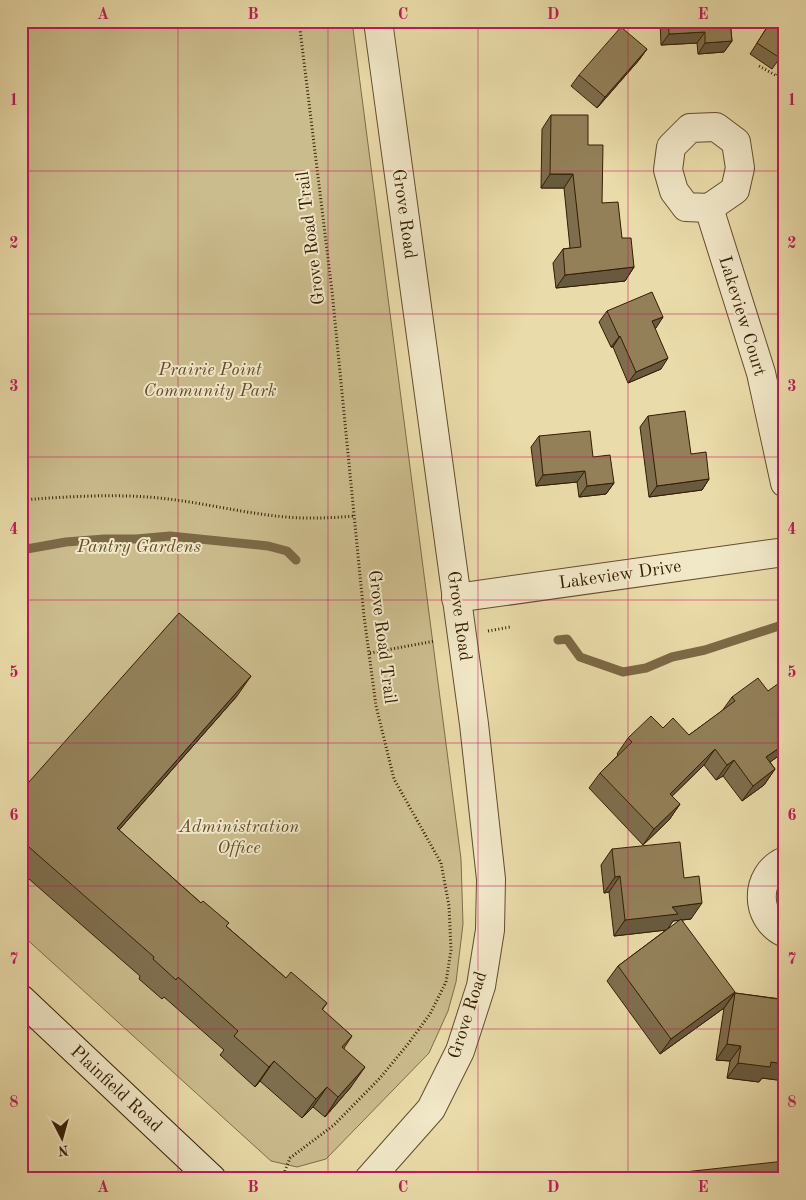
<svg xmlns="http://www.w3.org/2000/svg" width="806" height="1200" font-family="'Old Standard TT',serif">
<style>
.green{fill:#cbbc8d;stroke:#806c48}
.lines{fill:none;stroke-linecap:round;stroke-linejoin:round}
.stream{stroke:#7c6945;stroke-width:9}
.minor-casing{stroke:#624d2c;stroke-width:30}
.tertiary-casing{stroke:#624d2c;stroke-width:30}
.secondary-casing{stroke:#341d02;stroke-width:30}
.path{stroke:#341d02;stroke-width:3;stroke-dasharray:1 2.5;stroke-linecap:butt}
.minor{stroke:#f1e8c8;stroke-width:28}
.tertiary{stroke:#f1e8c8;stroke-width:28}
.secondary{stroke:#f1e8c8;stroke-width:28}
.wall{fill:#7e6e4d;stroke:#341d02;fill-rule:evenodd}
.shaded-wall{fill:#675a3e;stroke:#341d02}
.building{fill:#938059;stroke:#341d02}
.grid{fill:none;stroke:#c2185b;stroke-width:1;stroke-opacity:0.55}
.labels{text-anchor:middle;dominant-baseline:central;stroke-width:4;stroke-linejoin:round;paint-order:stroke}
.street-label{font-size:18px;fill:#341d02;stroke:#f1e8c8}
.park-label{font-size:18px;font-style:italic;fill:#614d2c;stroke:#f1e8c8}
.neatline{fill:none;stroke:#c2185b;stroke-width:2}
.grid-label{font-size:16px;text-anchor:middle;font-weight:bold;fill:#c2185b}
</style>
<rect width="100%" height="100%" fill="#eadcaa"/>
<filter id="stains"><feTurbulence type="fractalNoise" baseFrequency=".004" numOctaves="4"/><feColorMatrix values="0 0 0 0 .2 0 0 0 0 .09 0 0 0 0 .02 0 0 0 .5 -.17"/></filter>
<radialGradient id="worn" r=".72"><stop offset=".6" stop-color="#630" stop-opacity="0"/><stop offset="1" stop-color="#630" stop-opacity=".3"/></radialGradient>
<polygon class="green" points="21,21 352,21 461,859 463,924 456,982 448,1011 429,1053 326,1159 297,1167 271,1161 21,934"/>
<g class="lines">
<g class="stream">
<polyline points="21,550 66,542 104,539 136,539 170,536 268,546 287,551 296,560"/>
<polyline points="558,640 567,639 580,657 623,672 646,668 672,657 705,650 785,624"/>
</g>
<defs>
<g id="minor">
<polygon points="716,127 736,142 740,168 735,190 709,208 686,207 674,191 668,170 671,147 690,128"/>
<polyline points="709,208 761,373 785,483"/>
<polyline points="456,598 785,552"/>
<path d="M785,861C754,874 754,919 785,933"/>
</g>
<polyline id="tertiary" points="369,1179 431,1109 460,1051 481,986 490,930 491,879 474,724 378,21"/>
<polyline id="secondary" points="21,999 212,1179"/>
</defs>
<use href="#minor" class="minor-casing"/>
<use href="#tertiary" class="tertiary-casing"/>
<use href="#secondary" class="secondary-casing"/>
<g class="path">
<polyline points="759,66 777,76 785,63"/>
<path d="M21,500C62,497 106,494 147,497C194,500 239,513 286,517C309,519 331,518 354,516"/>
<polyline points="488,631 510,627"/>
<polyline points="370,653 435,641"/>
<polyline points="290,1179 284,1173 290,1158 334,1125 380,1078 408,1044 430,1014 446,982 451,950 449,906 441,863 394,779 376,706 364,616 332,291 299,21"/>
</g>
<use href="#minor" class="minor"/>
<use href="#tertiary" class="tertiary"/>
<use href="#secondary" class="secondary"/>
</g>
<g class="wall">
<polygon points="660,21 730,21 732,41 724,52 698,54 697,43 661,45"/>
<polygon points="771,21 785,21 785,63 779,59 772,69 750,54"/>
<polygon points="647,49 639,60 597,108 571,86 579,75"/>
<polygon points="551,115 588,145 602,203 622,238 634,267 625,281 556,288 553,263 563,249 570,248 564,188 541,188 542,129"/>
<polygon points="607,311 663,317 655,328 661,369 628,383 613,347 611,347 599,322"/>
<polygon points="648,416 691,454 709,479 702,490 649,497 640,427"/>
<polygon points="539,436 593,457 614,483 606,494 579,497 577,482 536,486 531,447"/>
<polygon points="768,691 785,691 784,752 770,762 775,769 764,785 742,801 723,776 716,780 704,765 672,796 680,804 669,820 643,845 589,788 600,773 618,755 617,754 628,738 663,728 689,735 722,711 732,697"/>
<polygon points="237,696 119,830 201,903 229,923 226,926 286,978 327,1003 322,1010 352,1036 344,1048 351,1087 325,1117 313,1107 302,1118 260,1081 255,1087 220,1055 224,1050 164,997 162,999 139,979 140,976 21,872 21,791"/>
<path d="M612,849L684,878L691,919L682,920L724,1008L660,1054L607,981L618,966L666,930L614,936L609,892L604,893L601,865ZM680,920L667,930L673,921Z"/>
<polygon points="735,993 781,999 785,993 785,1081 762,1078 759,1082 727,1078 730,1061 716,1060 724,1008"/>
</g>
<g class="shaded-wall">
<polygon points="705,32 697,43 661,45 669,34"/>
<polygon points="732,41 724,52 698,54 705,43"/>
<polygon points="647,49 639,60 597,108 605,97"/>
<polygon points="550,174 573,174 564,188 541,188"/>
<polygon points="634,267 625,281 556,288 565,275"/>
<polygon points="663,317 656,328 645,332 652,321"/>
<polygon points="620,336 613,347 611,347 619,337"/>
<polygon points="668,358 661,369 628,383 636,372"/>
<polygon points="585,471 577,482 536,486 543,475"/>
<polygon points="709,479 702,490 649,497 657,486"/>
<polygon points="614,483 606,494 579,497 587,486"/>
<polygon points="251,676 237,696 103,848 117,828"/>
<polygon points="785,744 785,750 784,752 755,773 766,757"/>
<polygon points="715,749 704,765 659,809 670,794"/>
<polygon points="734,760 723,776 716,780 727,765"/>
<polygon points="775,769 764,785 742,801 753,786"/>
<polygon points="680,804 669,820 643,845 654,829"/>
<polygon points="620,876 609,892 604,893 615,877"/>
<polygon points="702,903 691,919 673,921 667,930 614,936 625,920 672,907"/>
<polygon points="735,992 724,1008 660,1054 671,1039"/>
<polygon points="727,1044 741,1046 730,1061 716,1060"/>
<polygon points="274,1061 260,1081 255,1087 269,1067"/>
<polygon points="771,1062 785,1064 785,1081 762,1078 759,1082 727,1078 738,1063"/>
<polygon points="365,1067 351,1087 325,1117 338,1097"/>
<polygon points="327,1087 313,1107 302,1118 316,1099"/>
</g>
<g class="building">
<polygon points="668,21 730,21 732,41 705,43 705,32 669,34"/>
<polygon points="771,21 785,21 785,50 780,58 757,43"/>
<polygon points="621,27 647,49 605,97 579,75"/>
<polygon points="551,115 588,115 588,145 603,145 602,203 618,202 622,238 631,238 634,267 565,275 563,249 581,247 573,174 550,174"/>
<polygon points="652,292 663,317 652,321 668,358 636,372 620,336 619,337 607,311"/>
<polygon points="685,411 691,454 706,452 709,479 657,486 648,416"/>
<polygon points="590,431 593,457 610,455 614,483 587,486 585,471 543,475 539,436"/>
<polygon points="179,613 251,676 117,828 201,903 203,901 229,923 226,926 286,978 291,972 327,1003 322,1009 352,1036 342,1047 365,1067 338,1097 327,1087 316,1099 274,1061 269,1067 234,1036 238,1031 178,977 176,980 153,959 154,957 21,840 21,791"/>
<polygon points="758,678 768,691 779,683 785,691 785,705 784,705 785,707 785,718 782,719 785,723 785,744 766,757 775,769 753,786 734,760 727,765 715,749 670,794 680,804 654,829 600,773 632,742 628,738 651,716 663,728 673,718 689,735 735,701 732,697"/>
<polygon points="680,842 684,878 699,876 702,903 672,907 678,914 625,920 620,876 615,877 612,849"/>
<polygon points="681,919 735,992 671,1039 618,966"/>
<polygon points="735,993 785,1000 785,1064 771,1062 770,1067 738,1063 741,1046 727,1044"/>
<polygon points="785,1161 785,1179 647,1179 648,1176"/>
</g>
<path class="grid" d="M178,21V1179M328,21V1179M478,21V1179M628,21V1179M21,171H785M21,314H785M21,457H785M21,600H785M21,743H785M21,886H785M21,1029H785"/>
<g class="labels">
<g class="street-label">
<text transform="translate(404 214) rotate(82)">Grove Road</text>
<text transform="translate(311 238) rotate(-97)">Grove Road Trail</text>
<text transform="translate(742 316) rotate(73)">Lakeview Court</text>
<text transform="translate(620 575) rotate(-8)">Lakeview Drive</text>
<text transform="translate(459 616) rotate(82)">Grove Road</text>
<text transform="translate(382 637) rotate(83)">Grove Road Trail</text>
<text transform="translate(468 1015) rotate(-72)">Grove Road</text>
<text transform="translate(116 1089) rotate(43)">Plainfield Road</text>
</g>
<g class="park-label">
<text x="210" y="370">Prairie Point<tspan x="210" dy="21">Community Park</tspan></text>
<text x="139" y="547">Pantry Gardens</text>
<text x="239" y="827">Administration<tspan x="239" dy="21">Office</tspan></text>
</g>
</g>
<rect width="806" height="1200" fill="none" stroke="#eadcaa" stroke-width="55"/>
<g transform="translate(62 1138) rotate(174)" stroke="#f1e8c8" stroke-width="4" paint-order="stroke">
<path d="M0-4L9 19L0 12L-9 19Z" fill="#341d02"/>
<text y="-8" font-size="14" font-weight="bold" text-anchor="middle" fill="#341d02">N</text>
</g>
<rect x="28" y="28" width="750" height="1144" class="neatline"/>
<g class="grid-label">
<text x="103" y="19">A</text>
<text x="253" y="19">B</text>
<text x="403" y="19">C</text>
<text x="553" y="19">D</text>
<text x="703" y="19">E</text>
<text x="14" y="105">1</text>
<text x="792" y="105">1</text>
<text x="14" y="248">2</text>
<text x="792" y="248">2</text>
<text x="14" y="391">3</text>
<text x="792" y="391">3</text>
<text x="14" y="534">4</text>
<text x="792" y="534">4</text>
<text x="14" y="677">5</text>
<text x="792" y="677">5</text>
<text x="14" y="820">6</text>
<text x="792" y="820">6</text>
<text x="14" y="964">7</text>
<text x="792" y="964">7</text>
<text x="14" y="1107">8</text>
<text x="792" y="1107">8</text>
<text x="103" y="1192">A</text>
<text x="253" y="1192">B</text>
<text x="403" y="1192">C</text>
<text x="553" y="1192">D</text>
<text x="703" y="1192">E</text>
</g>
<rect width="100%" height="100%" filter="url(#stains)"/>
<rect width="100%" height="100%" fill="url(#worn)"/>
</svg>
